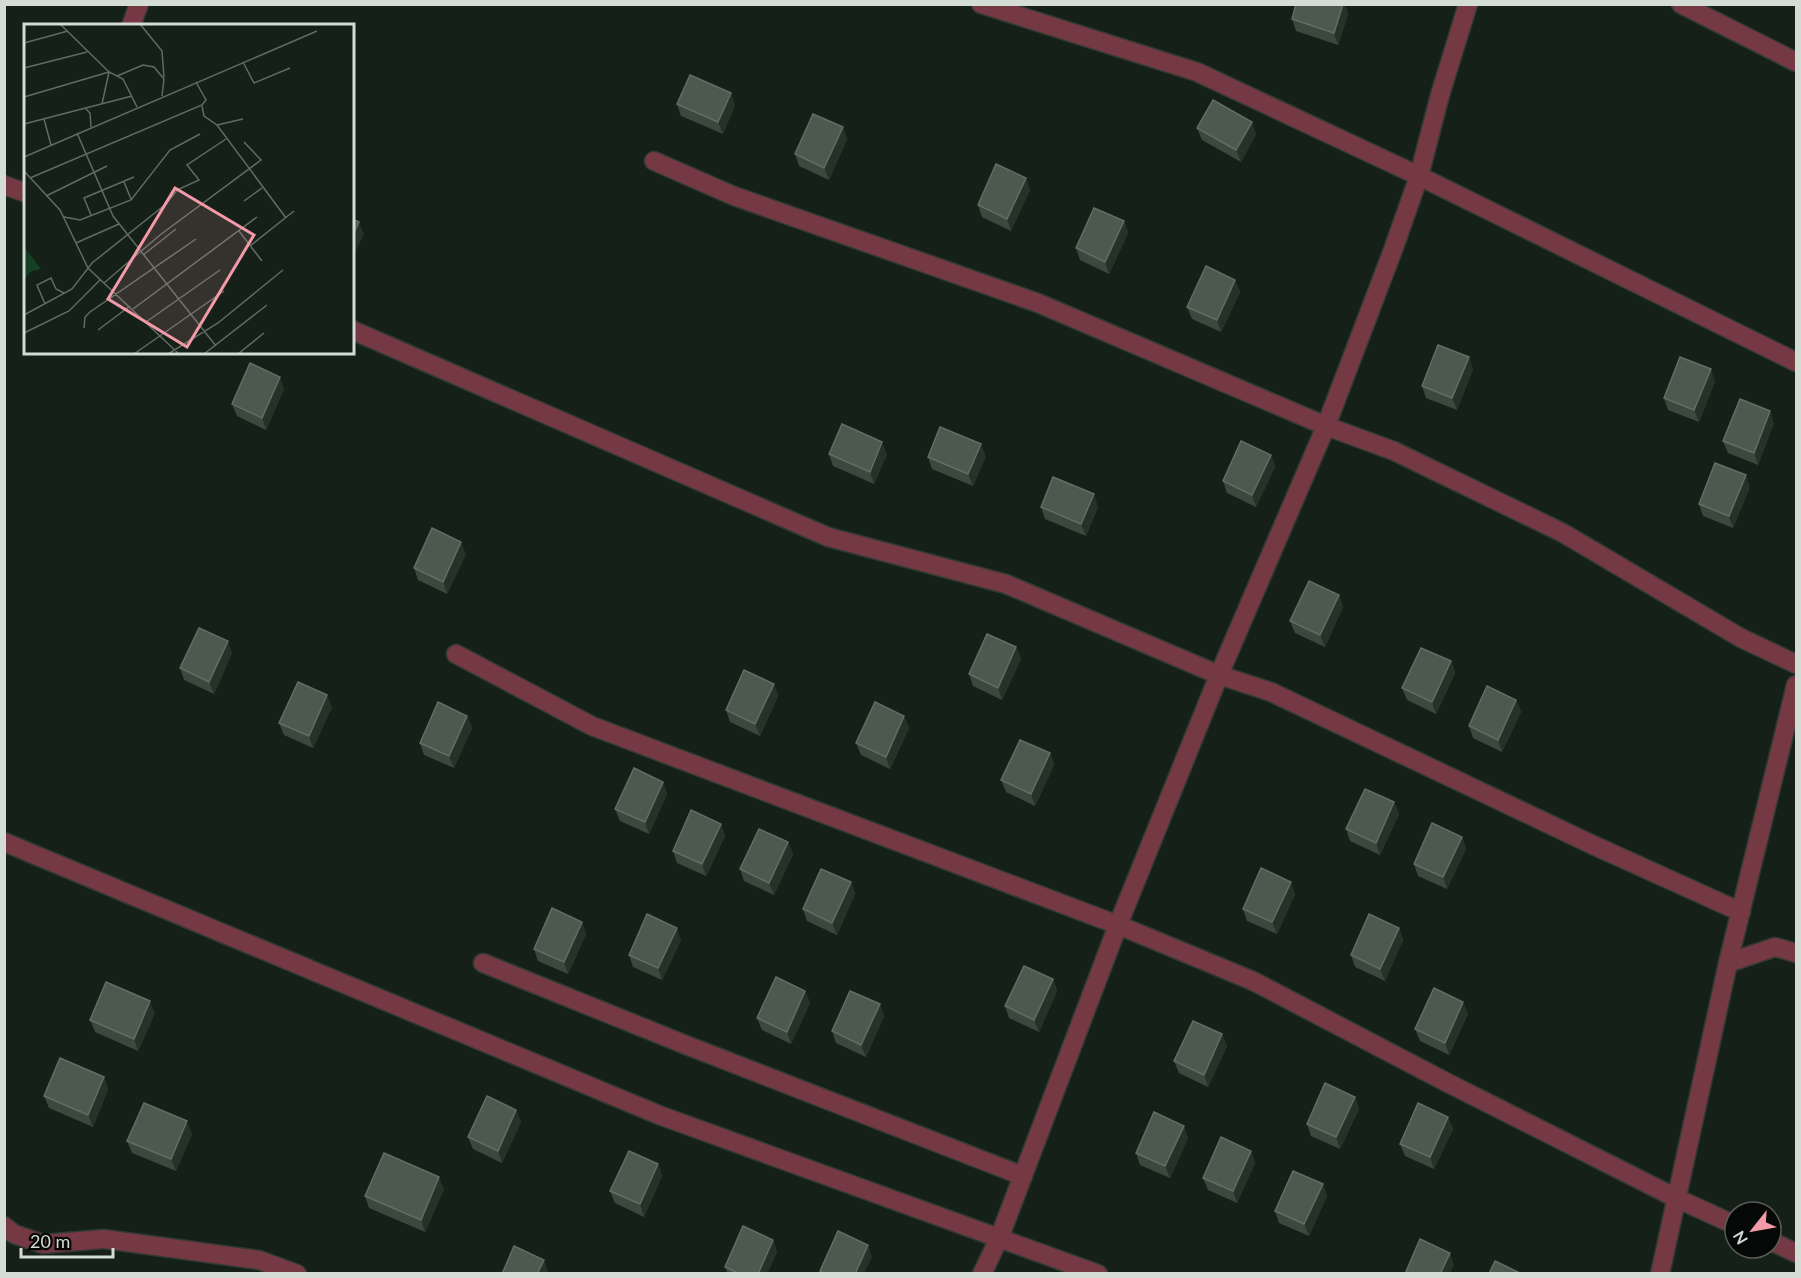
<svg xmlns="http://www.w3.org/2000/svg" width="1801" height="1278" font-family="Lato,sans-serif">
<style>
.lines{fill:none;stroke-linecap:round;stroke-linejoin:round}
.street-casing{stroke:#303a33;stroke-width:21}
.street{stroke:#753944;stroke-width:18}
.wall{fill:#3c483e}
.shaded-wall{fill:#263128}
.building{fill:#4d584f;stroke:#626d64;stroke-width:1.5}
.inset-road{fill:none;stroke:#616b64;stroke-width:1.5}
.view{fill:#f39aa8;fill-opacity:0.15;stroke:#f39aa8;stroke-width:3}
.inset-edge{fill:none;stroke:#d4dcd6;stroke-width:3}
</style>
<rect width="100%" height="100%" fill="#152018"/>
<g class="lines">
<defs>
<g id="street">
<polyline points="981,4 1197,72 1419,176 1796,362"/>
<polyline points="1681,4 1796,62"/>
<polyline points="131,26 139,4"/>
<polyline points="654,161 734,196 1038,303 1326,426 1394,451 1563,533 1741,638 1796,664"/>
<polyline points="4,185 26,193"/>
<polyline points="352,330 828,537 1006,584 1219,675 1271,692 1593,845 1741,912"/>
<polyline points="456,654 592,726 1118,925 1253,981 1446,1082 1676,1198 1735,1225"/>
<polyline points="4,842 659,1115 1098,1274"/>
<polyline points="483,963 686,1045 1023,1176"/>
<polyline points="1728,963 1775,947 1796,953"/>
<polyline points="4,1226 14,1234 43,1244 104,1239 259,1260 297,1274"/>
<polyline points="1771,1241 1796,1253"/>
<polyline points="982,1274 1000,1236 1118,925 1219,675 1326,426 1393,250 1419,176 1440,95 1468,4"/>
<polyline points="1660,1274 1728,963 1796,685"/>
</g>
</defs>
<use href="#street" class="street-casing"/>
<use href="#street" class="street"/>
</g>
<g class="wall">
<polygon points="1296,4 1345,4 1348,14 1338,45 1296,31 1292,19"/>
<polygon points="677,104 735,105 723,134 681,116"/>
<polygon points="843,127 847,139 829,180 799,166 795,154"/>
<polygon points="1197,128 1256,134 1241,162 1202,140"/>
<polygon points="1026,178 1030,190 1011,231 982,217 978,205"/>
<polygon points="1124,221 1128,233 1109,274 1080,260 1076,248"/>
<polygon points="1235,280 1240,292 1221,332 1192,319 1187,307"/>
<polygon points="1473,369 1457,410 1426,398 1422,386"/>
<polygon points="1715,381 1699,422 1668,410 1664,398"/>
<polygon points="284,389 266,430 237,416 232,404"/>
<polygon points="1774,423 1758,465 1728,453 1723,441"/>
<polygon points="829,454 887,454 874,484 833,466"/>
<polygon points="1271,455 1275,467 1256,507 1227,493 1223,481"/>
<polygon points="986,456 973,486 932,469 928,457"/>
<polygon points="1750,487 1733,528 1703,516 1699,504"/>
<polygon points="1041,507 1098,507 1086,536 1045,519"/>
<polygon points="466,554 447,594 418,580 414,568"/>
<polygon points="1339,595 1343,607 1325,647 1295,633 1290,621"/>
<polygon points="1016,647 1021,659 1002,700 973,686 969,674"/>
<polygon points="232,653 214,694 184,680 180,668"/>
<polygon points="1451,661 1455,673 1436,714 1407,700 1402,688"/>
<polygon points="774,684 778,696 760,736 730,722 726,710"/>
<polygon points="1516,700 1521,712 1502,752 1473,738 1469,726"/>
<polygon points="332,707 313,748 284,735 279,723"/>
<polygon points="467,716 472,728 454,768 424,755 420,743"/>
<polygon points="904,716 909,728 890,769 861,755 856,743"/>
<polygon points="1050,753 1054,765 1035,806 1006,792 1001,780"/>
<polygon points="663,782 667,794 649,834 620,821 615,809"/>
<polygon points="1394,802 1399,814 1380,855 1350,841 1346,829"/>
<polygon points="721,824 725,836 706,876 677,863 673,851"/>
<polygon points="1462,837 1466,849 1447,889 1418,876 1414,864"/>
<polygon points="788,842 793,854 774,895 744,881 740,869"/>
<polygon points="851,882 855,894 837,935 807,921 803,909"/>
<polygon points="1295,894 1277,934 1247,921 1243,909"/>
<polygon points="582,922 586,934 568,974 538,961 534,949"/>
<polygon points="1399,928 1403,940 1385,981 1355,967 1351,955"/>
<polygon points="681,940 662,980 633,967 629,955"/>
<polygon points="1053,979 1057,991 1039,1032 1009,1018 1005,1006"/>
<polygon points="805,991 810,1003 791,1044 762,1030 757,1018"/>
<polygon points="1463,1002 1468,1014 1449,1055 1420,1041 1415,1029"/>
<polygon points="880,1004 884,1016 866,1057 836,1043 832,1031"/>
<polygon points="155,1013 138,1051 95,1032 90,1020"/>
<polygon points="1222,1034 1227,1046 1208,1087 1179,1073 1174,1061"/>
<polygon points="104,1077 108,1089 93,1127 49,1108 44,1096"/>
<polygon points="1355,1097 1359,1109 1340,1149 1311,1136 1307,1124"/>
<polygon points="516,1110 521,1122 502,1163 473,1149 468,1137"/>
<polygon points="1448,1117 1453,1129 1434,1169 1405,1156 1400,1144"/>
<polygon points="192,1134 176,1171 132,1153 127,1141"/>
<polygon points="1188,1138 1170,1178 1140,1165 1136,1153"/>
<polygon points="1251,1151 1255,1163 1237,1203 1208,1190 1203,1178"/>
<polygon points="658,1164 662,1176 644,1217 615,1203 610,1191"/>
<polygon points="1323,1184 1327,1196 1309,1236 1279,1223 1275,1211"/>
<polygon points="444,1189 425,1232 369,1208 365,1196"/>
<polygon points="773,1240 777,1252 767,1274 728,1274 725,1267"/>
</g>
<g class="shaded-wall">
<polygon points="1343,4 1345,4 1348,14 1338,45 1334,33"/>
<polygon points="731,93 735,105 723,134 718,122"/>
<polygon points="1252,122 1256,134 1241,162 1236,150"/>
<polygon points="843,127 847,139 829,180 824,168"/>
<polygon points="1026,178 1030,190 1011,231 1007,219"/>
<polygon points="1124,221 1128,233 1109,274 1105,262"/>
<polygon points="359,222 364,234 352,259 352,237"/>
<polygon points="1235,280 1240,292 1221,332 1217,320"/>
<polygon points="1469,357 1473,369 1457,410 1452,398"/>
<polygon points="1711,369 1715,381 1699,422 1694,410"/>
<polygon points="280,377 284,389 266,430 262,418"/>
<polygon points="1770,411 1774,423 1758,465 1754,453"/>
<polygon points="882,442 887,454 874,484 870,472"/>
<polygon points="981,444 986,456 973,486 968,474"/>
<polygon points="1271,455 1275,467 1256,507 1252,495"/>
<polygon points="1746,475 1750,487 1733,528 1729,516"/>
<polygon points="1094,494 1098,507 1086,536 1081,524"/>
<polygon points="461,542 466,554 447,594 443,582"/>
<polygon points="1339,595 1343,607 1325,647 1320,635"/>
<polygon points="228,641 232,653 214,694 209,682"/>
<polygon points="1016,647 1021,659 1002,700 998,688"/>
<polygon points="1451,661 1455,673 1436,714 1432,702"/>
<polygon points="774,684 778,696 760,736 755,724"/>
<polygon points="327,695 332,707 313,748 309,736"/>
<polygon points="1516,700 1521,712 1502,752 1498,740"/>
<polygon points="467,716 472,728 454,768 449,756"/>
<polygon points="904,716 909,728 890,769 886,757"/>
<polygon points="1050,753 1054,765 1035,806 1031,794"/>
<polygon points="663,782 667,794 649,834 645,822"/>
<polygon points="1394,802 1399,814 1380,855 1376,843"/>
<polygon points="721,824 725,836 706,876 702,864"/>
<polygon points="1462,837 1466,849 1447,889 1443,877"/>
<polygon points="788,842 793,854 774,895 769,883"/>
<polygon points="851,882 855,894 837,935 832,923"/>
<polygon points="1291,882 1295,894 1277,934 1272,922"/>
<polygon points="582,922 586,934 568,974 564,962"/>
<polygon points="677,928 681,940 662,980 658,968"/>
<polygon points="1399,928 1403,940 1385,981 1380,969"/>
<polygon points="1053,979 1057,991 1039,1032 1034,1020"/>
<polygon points="805,991 810,1003 791,1044 787,1032"/>
<polygon points="150,1001 155,1013 138,1051 134,1039"/>
<polygon points="1463,1002 1468,1014 1449,1055 1445,1043"/>
<polygon points="880,1004 884,1016 866,1057 861,1045"/>
<polygon points="1222,1034 1227,1046 1208,1087 1204,1075"/>
<polygon points="104,1077 108,1089 93,1127 88,1115"/>
<polygon points="1355,1097 1359,1109 1340,1149 1336,1137"/>
<polygon points="516,1110 521,1122 502,1163 498,1151"/>
<polygon points="1448,1117 1453,1129 1434,1169 1430,1157"/>
<polygon points="187,1121 192,1134 176,1171 171,1159"/>
<polygon points="1184,1126 1188,1138 1170,1178 1165,1166"/>
<polygon points="1251,1151 1255,1163 1237,1203 1233,1191"/>
<polygon points="658,1164 662,1176 644,1217 640,1204"/>
<polygon points="439,1177 444,1189 425,1232 421,1220"/>
<polygon points="1323,1184 1327,1196 1309,1236 1304,1224"/>
<polygon points="773,1240 777,1252 767,1274 758,1274"/>
<polygon points="868,1245 872,1257 864,1274 855,1274"/>
<polygon points="1450,1253 1454,1265 1450,1274 1440,1274"/>
<polygon points="544,1260 548,1272 547,1274 537,1274"/>
</g>
<g class="building">
<polygon points="1296,4 1343,4 1334,33 1292,19"/>
<polygon points="690,75 731,93 718,122 677,104"/>
<polygon points="1213,100 1252,122 1236,150 1197,128"/>
<polygon points="813,114 843,127 824,168 795,154"/>
<polygon points="996,164 1026,178 1007,219 978,205"/>
<polygon points="1094,208 1124,221 1105,262 1076,248"/>
<polygon points="352,219 359,222 352,237"/>
<polygon points="1206,266 1235,280 1217,320 1187,307"/>
<polygon points="1438,345 1469,357 1452,398 1422,386"/>
<polygon points="1680,357 1711,369 1694,410 1664,398"/>
<polygon points="250,363 280,377 262,418 232,404"/>
<polygon points="1740,399 1770,411 1754,453 1723,441"/>
<polygon points="842,424 882,442 870,472 829,454"/>
<polygon points="940,427 981,444 968,474 928,457"/>
<polygon points="1241,441 1271,455 1252,495 1223,481"/>
<polygon points="1715,463 1746,475 1729,516 1699,504"/>
<polygon points="1053,477 1094,494 1081,524 1041,507"/>
<polygon points="432,528 461,542 443,582 414,568"/>
<polygon points="1309,581 1339,595 1320,635 1290,621"/>
<polygon points="199,628 228,641 209,682 180,668"/>
<polygon points="987,634 1016,647 998,688 969,674"/>
<polygon points="1421,648 1451,661 1432,702 1402,688"/>
<polygon points="744,670 774,684 755,724 726,710"/>
<polygon points="298,682 327,695 309,736 279,723"/>
<polygon points="1487,686 1516,700 1498,740 1469,726"/>
<polygon points="438,702 467,716 449,756 420,743"/>
<polygon points="875,702 904,716 886,757 856,743"/>
<polygon points="1020,740 1050,753 1031,794 1001,780"/>
<polygon points="634,768 663,782 645,822 615,809"/>
<polygon points="1365,789 1394,802 1376,843 1346,829"/>
<polygon points="691,810 721,824 702,864 673,851"/>
<polygon points="1432,823 1462,837 1443,877 1414,864"/>
<polygon points="759,829 788,842 769,883 740,869"/>
<polygon points="1261,868 1291,882 1272,922 1243,909"/>
<polygon points="821,869 851,882 832,923 803,909"/>
<polygon points="552,908 582,922 564,962 534,949"/>
<polygon points="647,914 677,928 658,968 629,955"/>
<polygon points="1369,914 1399,928 1380,969 1351,955"/>
<polygon points="1024,966 1053,979 1034,1020 1005,1006"/>
<polygon points="776,977 805,991 787,1032 757,1018"/>
<polygon points="106,982 150,1001 134,1039 90,1020"/>
<polygon points="1434,988 1463,1002 1445,1043 1415,1029"/>
<polygon points="850,991 880,1004 861,1045 832,1031"/>
<polygon points="1193,1021 1222,1034 1204,1075 1174,1061"/>
<polygon points="60,1058 104,1077 88,1115 44,1096"/>
<polygon points="1325,1083 1355,1097 1336,1137 1307,1124"/>
<polygon points="487,1096 516,1110 498,1151 468,1137"/>
<polygon points="144,1103 187,1121 171,1159 127,1141"/>
<polygon points="1418,1103 1448,1117 1430,1157 1400,1144"/>
<polygon points="1154,1112 1184,1126 1165,1166 1136,1153"/>
<polygon points="1221,1137 1251,1151 1233,1191 1203,1178"/>
<polygon points="629,1151 658,1164 640,1204 610,1191"/>
<polygon points="384,1153 439,1177 421,1220 365,1196"/>
<polygon points="1293,1171 1323,1184 1304,1224 1275,1211"/>
<polygon points="743,1226 773,1240 758,1274 740,1274 725,1267"/>
<polygon points="838,1231 868,1245 855,1274 825,1274 820,1271"/>
<polygon points="1420,1239 1450,1253 1440,1274 1405,1274"/>
<polygon points="514,1246 544,1260 537,1274 502,1274"/>
<polygon points="1495,1261 1522,1274 1489,1274"/>
</g>
<g transform="translate(24 24)">
<rect width="330" height="330" fill="#152018"/>
<path d="M0,223L17,245L6,248L0,256Z" fill="#154024"/>
<path class="inset-road" d="M36,0L85,48L99,55L113,83M116,0L138,27L140,53M0,19L44,7M219,38L230,59L266,44M0,44L63,28M93,52L119,41L130,43L140,55L138,72M0,73L85,48M78,80L85,48M178,82L180,92L193,101L262,194M62,85L66,89L67,103M20,95L27,121M0,100L108,72M193,101L219,95M53,109L89,192L192,322M0,133L293,7M0,147L36,186L64,244L155,330M6,154L178,81L182,76L172,58M100,158L107,175M22,172L83,142M220,177L238,164M67,191L60,174L110,153M40,193L56,196L107,176L146,126L176,110M215,207L238,237M52,219L95,200M226,222L270,187M119,231L152,205M80,259L136,211L237,136L220,118M21,280L13,261L27,254L32,265L40,269M109,285L233,193M0,291L48,265L68,239L142,180L153,166L175,156L163,141L202,115M122,298L196,246M60,304L61,293L66,288L172,215M74,306L106,282M0,309L45,287L77,255M110,330L200,267M144,330L194,299L259,246M180,330L243,281M214,330L240,309"/>
<path class="view" d="M151,164L230,211L163,323L84,275Z"/>
<rect width="330" height="330" class="inset-edge"/>
</g>
<rect width="1801" height="1278" fill="none" stroke="#d4dcd6" stroke-width="12"/>
<g transform="translate(1753 1230) rotate(239)"><circle r="28" fill="#050806" stroke="#585d59" stroke-width="1.5"/>
<path d="M0-4.5L10 22L0 15L-10 22Z" fill="#f39aa8"/>
<text y="-9" font-size="16" font-weight="bold" text-anchor="middle" fill="#d4dcd6">N</text>
</g>
<path d="M21 1248v9h92v-9" fill="none" stroke="#d4dcd6" stroke-width="3"/>
<text x="30" y="1248" font-size="18" fill="#d4dcd6" stroke="#050806" stroke-width="4.5" paint-order="stroke">20 m</text>
</svg>
